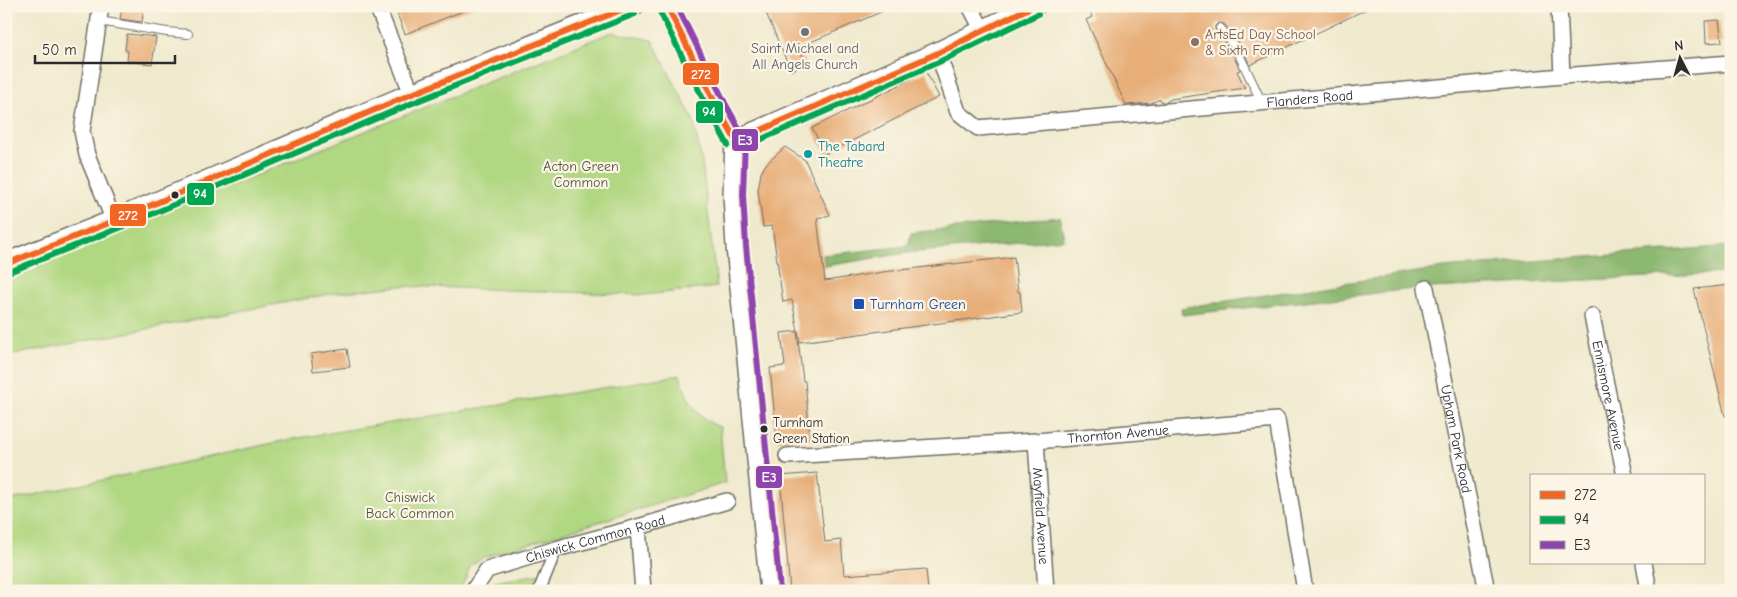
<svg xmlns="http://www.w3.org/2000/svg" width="1737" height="597" font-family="'Comic Neue',sans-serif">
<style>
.green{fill:#b0d781;stroke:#6e8156}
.forest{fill:#8cb86f;stroke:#5c724d}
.building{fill:#e7ae78}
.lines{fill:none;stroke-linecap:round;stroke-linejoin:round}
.service-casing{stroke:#706e64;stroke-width:10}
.pedestrian-casing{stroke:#706e64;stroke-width:14}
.minor-casing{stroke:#706e64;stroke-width:18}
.secondary-casing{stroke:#706e64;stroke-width:24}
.service{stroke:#fff;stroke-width:8}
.pedestrian{stroke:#fff;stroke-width:11}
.minor{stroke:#fff;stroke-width:15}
.secondary{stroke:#fff;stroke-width:21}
.bus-1-casing{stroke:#fcf5e5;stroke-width:10}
.bus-2-casing{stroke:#fcf5e5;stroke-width:10}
.bus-3-casing{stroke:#fcf5e5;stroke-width:10}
.bus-1{stroke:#f26522;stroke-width:6}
.bus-2{stroke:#00a651;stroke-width:6}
.bus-3{stroke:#8e44ad;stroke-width:6}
.worship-dot{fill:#6b7280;stroke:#fcf5e5;stroke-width:2}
.education-dot{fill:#8d6e63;stroke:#fcf5e5;stroke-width:2}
.culture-dot{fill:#0f9aa8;stroke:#fcf5e5;stroke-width:2}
.bus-dot{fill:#2b2b2b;stroke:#fcf5e5;stroke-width:2}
.transit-dot{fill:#1a4fb4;stroke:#fcf5e5;stroke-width:2}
.labels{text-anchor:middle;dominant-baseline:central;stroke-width:4.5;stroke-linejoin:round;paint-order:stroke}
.bus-label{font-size:13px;fill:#2b2b2b;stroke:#fcf5e5;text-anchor:start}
.education-label{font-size:14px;fill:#785e54;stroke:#fcf5e5;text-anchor:start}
.worship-label{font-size:14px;fill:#5b616d;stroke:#fcf5e5}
.street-label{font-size:14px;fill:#2b2b2b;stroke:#fcf5e5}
.culture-label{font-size:14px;fill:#0d838f;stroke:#fcf5e5;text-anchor:start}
.park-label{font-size:14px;fill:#4c5640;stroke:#fcf5e5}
.transit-label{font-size:14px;fill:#164399;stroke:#fcf5e5;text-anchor:start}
.line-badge{stroke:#fcf5e5;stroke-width:2}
.badge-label{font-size:14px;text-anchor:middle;font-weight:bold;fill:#fff}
</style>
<rect width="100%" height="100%" fill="#fcf5e5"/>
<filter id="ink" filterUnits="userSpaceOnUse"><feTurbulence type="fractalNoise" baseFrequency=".02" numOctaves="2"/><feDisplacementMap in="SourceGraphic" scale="10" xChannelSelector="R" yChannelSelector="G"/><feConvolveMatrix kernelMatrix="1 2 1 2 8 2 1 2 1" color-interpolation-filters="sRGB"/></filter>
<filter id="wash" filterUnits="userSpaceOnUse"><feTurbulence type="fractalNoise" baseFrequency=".0096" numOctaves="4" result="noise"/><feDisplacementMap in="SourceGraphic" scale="20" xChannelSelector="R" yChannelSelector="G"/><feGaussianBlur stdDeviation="1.12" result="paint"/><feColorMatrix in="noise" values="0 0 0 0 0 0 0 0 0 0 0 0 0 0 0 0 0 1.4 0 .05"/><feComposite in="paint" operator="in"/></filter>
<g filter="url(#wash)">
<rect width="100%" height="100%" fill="#efe9cd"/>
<g class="green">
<polygon points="612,32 652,40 693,119 702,162 717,287 644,295 401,286 335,293 6,356 6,281 110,234"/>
<path d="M680,375C687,399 696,418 720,427L725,483L482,558L471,565L460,591H6V501L287,440Z"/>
<polygon points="540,574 533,591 490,591 494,582"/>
</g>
<g class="forest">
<polygon points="1060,217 1064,239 907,253 825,266 823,255 908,246 911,233"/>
<polygon points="1731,246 1731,259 1724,260 1726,273 1412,289 1182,315 1181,308 1443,268"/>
</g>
<g id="blocks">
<g class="building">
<polygon points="122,6 144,6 142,22 120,19"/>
<polygon points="394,6 473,6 473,7 405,34"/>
<polygon points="763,6 895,6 799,47 806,63 791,71"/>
<polygon points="1087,6 1373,6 1250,65 1240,44 1224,24 1219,23 1215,26 1215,29 1231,51 1240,70 1237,71 1245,88 1171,99 1166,102 1162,102 1160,99 1151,103 1126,105 1086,20 1092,17"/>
<polygon points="1719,20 1722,42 1706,43 1705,21"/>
<polygon points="127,34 156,37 152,64 127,61 128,51 125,50"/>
<polygon points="926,72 939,97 826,154 812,128"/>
<polygon points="785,147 805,160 830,215 817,218 825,281 883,272 1014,257 1018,292 1020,292 1022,312 800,342 792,300 783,302 772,226 763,227 758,190 761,173 766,164"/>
<polygon points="1731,285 1731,416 1725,416 1694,289"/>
<polygon points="797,331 803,381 805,381 810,438 777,441 770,368 785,366 781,333"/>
<polygon points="347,349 350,367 313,371 311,354"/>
<polygon points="817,473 825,542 841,540 844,575 926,569 928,591 790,591 780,476"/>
</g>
</g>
</g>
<g filter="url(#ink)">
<use href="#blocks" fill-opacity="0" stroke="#706e64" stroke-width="1"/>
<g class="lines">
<defs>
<g id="service">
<polyline points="99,21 167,32 188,34"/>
<polyline points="1220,28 1236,48 1262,103"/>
</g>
<polyline id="pedestrian" points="539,591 556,549"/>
<g id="minor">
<polyline points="101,6 82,131 87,155 114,221"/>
<polyline points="377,6 412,94"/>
<polyline points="970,6 983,31"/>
<polyline points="1559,6 1562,76"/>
<path id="s1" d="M938,53L958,112L978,128L1562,76L1731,63"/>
<path id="s2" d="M1426,288L1487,591"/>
<path id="s3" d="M1592,316L1625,476"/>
<path id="s4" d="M1036,441L1046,591"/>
<path id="s5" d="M787,456L1036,441L1277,420L1305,591"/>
<polyline points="638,527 643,591"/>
<polyline points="1644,563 1649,591"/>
<path id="s6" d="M473,591L487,570L556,549L638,527L727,501"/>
</g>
<g id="secondary">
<polyline points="667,6 718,109 736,141 734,195 737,247 771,591"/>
<polyline points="736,141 938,53 1034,6"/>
<polyline points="6,264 114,221 412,94 632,6"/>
</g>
</defs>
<use href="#service" class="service-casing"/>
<use href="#pedestrian" class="pedestrian-casing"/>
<use href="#minor" class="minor-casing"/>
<use href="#secondary" class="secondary-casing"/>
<use href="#service" class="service"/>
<use href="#pedestrian" class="pedestrian"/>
<use href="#minor" class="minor"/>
<use href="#secondary" class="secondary"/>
<defs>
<g id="bus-1">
<polyline points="667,6 718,109 736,141"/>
<polyline points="736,141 938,53 1033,6"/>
<polyline points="6,264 114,221 412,94 631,6"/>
</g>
<g id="bus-2">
<polyline points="659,10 710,113 728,145"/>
<polyline points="739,149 941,61 1038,14"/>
<polyline points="9,272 117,229 415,102 635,14"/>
</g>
<polyline id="bus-3" points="677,6 726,105 745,139 743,195 746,246 780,590"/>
</defs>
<use href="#bus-1" class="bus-1-casing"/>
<use href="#bus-2" class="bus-2-casing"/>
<use href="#bus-3" class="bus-3-casing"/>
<use href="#bus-1" class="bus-1"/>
<use href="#bus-2" class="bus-2"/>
<use href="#bus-3" class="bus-3"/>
</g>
</g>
<circle class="worship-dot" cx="805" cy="32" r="5"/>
<circle class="education-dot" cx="1195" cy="42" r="5"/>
<circle class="culture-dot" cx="808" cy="154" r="5"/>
<g class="bus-dot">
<circle cx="175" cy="195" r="4.5"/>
<circle cx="764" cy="429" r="4.5"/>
</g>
<rect class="transit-dot" x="853" y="298" width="12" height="12" rx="2.5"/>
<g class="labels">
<g class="bus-label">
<text x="773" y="422">Turnham<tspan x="773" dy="16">Green Station</tspan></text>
</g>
<g class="education-label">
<text x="1205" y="34">ArtsEd Day School<tspan x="1205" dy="16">&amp; Sixth Form</tspan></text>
</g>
<g class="worship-label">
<text x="805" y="48">Saint Michael and<tspan x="805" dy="16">All Angels Church</tspan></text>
</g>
<g class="street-label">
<text stroke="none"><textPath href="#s1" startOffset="421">Flanders Road</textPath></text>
<text stroke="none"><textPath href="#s3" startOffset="81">Ennismore Avenue</textPath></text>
<text stroke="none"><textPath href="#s5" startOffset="332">Thornton Avenue</textPath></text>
<text stroke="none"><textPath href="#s2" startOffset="154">Upham Park Road</textPath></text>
<text stroke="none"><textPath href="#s4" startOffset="75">Mayfield Avenue</textPath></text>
<text stroke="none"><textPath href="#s6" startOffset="138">Chiswick Common Road</textPath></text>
</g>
<g class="culture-label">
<text x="818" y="146">The Tabard<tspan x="818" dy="16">Theatre</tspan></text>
</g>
<g class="park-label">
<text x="581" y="166">Acton Green<tspan x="581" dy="16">Common</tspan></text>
<text x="410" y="497">Chiswick<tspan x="410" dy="16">Back Common</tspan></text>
</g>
<g class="transit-label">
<text x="870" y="304">Turnham Green</text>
</g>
</g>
<g class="line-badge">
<rect x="682" y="62" width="38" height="24" rx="5" fill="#f26522"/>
<rect x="695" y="100" width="29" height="24" rx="5" fill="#00a651"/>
<rect x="731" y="128" width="28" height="24" rx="5" fill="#8e44ad"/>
<rect x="186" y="182" width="29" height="24" rx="5" fill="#00a651"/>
<rect x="109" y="203" width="38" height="24" rx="5" fill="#f26522"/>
<rect x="755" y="465" width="28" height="24" rx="5" fill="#8e44ad"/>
</g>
<g class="badge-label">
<text x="701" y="79">272</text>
<text x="709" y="116">94</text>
<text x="745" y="145">E3</text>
<text x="200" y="198">94</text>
<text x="128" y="220">272</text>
<text x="769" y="482">E3</text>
</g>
<rect width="1737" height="597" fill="none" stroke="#fcf5e5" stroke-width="25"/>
<rect x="1530" y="474" width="175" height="90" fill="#fcf5e5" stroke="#a8a49b"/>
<rect x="1540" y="491" width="25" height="8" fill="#f26522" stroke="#a8a49b"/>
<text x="1574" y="500" font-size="15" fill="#2b2b2b">272</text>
<rect x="1540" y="516" width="25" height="8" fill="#00a651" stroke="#a8a49b"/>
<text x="1574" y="524" font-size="15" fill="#2b2b2b">94</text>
<rect x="1540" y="541" width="25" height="8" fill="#8e44ad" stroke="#a8a49b"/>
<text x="1574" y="550" font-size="15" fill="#2b2b2b">E3</text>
<g transform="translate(1680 58) rotate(354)" stroke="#fcf5e5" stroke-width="4" paint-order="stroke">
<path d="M0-4L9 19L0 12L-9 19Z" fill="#2b2b2b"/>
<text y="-8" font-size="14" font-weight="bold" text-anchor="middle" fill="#2b2b2b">N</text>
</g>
<path d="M35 55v8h140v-8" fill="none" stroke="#2b2b2b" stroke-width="2.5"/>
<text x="42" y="55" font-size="15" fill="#2b2b2b" stroke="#fcf5e5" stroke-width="4" paint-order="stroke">50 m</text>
</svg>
